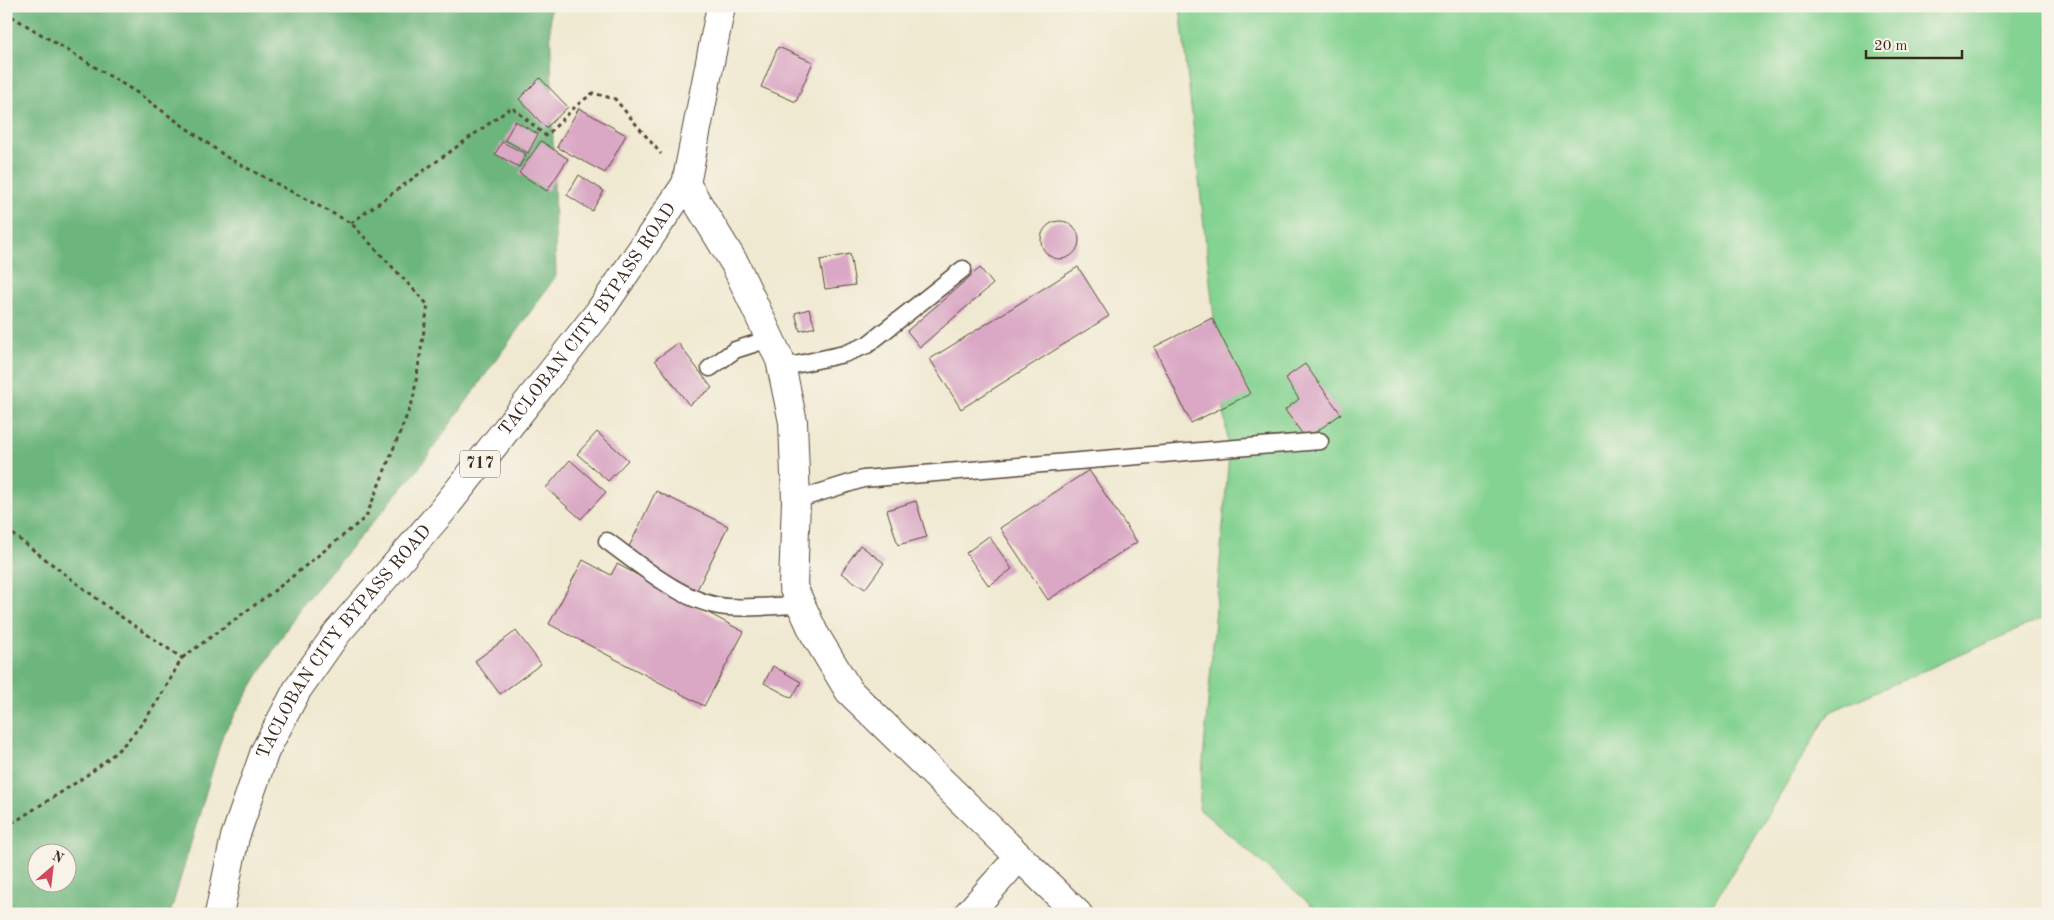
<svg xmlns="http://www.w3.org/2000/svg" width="2054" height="920" font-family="'Old Standard TT',serif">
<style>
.green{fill:#85d392;stroke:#607e58}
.forest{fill:#6cb57c;stroke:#54704d;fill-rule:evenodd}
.building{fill:#daa8c5}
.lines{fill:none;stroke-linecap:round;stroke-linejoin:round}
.lane-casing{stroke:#564739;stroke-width:19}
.street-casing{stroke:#564739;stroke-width:30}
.secondary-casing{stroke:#564739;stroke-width:30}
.highway-casing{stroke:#564739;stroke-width:30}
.path{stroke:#564739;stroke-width:3;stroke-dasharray:4 4;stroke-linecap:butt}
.lane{stroke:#fff;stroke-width:16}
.street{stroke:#fff;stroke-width:28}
.secondary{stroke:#fff;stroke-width:28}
.highway{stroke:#fff;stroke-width:28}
.labels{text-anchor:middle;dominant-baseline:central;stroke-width:4;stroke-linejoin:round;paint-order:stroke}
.shield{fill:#f7f3e8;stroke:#73665b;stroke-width:1}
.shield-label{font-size:16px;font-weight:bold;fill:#3b2a1e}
.street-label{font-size:18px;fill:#3b2a1e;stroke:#f7f3e8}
</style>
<rect width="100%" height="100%" fill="#f7f3e8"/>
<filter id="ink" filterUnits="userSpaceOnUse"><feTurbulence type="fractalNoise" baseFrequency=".02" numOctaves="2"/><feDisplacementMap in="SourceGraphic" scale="10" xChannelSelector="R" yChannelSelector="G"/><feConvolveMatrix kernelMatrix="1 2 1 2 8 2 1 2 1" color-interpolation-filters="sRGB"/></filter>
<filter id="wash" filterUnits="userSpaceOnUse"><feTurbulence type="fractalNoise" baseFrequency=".0096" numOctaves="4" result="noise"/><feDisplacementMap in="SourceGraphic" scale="20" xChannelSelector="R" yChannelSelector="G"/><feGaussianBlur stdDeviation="1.12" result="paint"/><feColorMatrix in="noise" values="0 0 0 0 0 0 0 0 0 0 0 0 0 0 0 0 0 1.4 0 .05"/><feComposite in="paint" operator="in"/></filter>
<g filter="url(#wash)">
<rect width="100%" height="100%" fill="#f0e9d1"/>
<polygon class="green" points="1180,6 2048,6 2048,616 1830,712 1707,914 1322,914 1199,809 1229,455"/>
<path class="forest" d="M6,6H550L556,276L416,472L299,608L223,734L170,914H6ZM38,852H68V882H38Z"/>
<g id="blocks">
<g class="building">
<polygon points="778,47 813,62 796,102 761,87"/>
<polygon points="540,78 568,107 546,128 519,99"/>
<polygon points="579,108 626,135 605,173 557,147"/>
<polygon points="515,121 538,134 528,153 505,140"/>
<polygon points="541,141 568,159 547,191 519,173"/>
<polygon points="502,142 526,154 519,167 495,154"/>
<polygon points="579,175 604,191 592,211 567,195"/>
<circle cx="1060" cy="240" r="19"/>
<polygon points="850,254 855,285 825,289 820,260"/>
<polygon points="1078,267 1109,316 961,409 930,359"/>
<polygon points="980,268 993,284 920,347 907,331"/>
<polygon points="809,309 815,327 800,331 795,313"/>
<polygon points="1212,318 1250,394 1191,423 1154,347"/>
<polygon points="678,343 712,388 689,405 655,360"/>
<polygon points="1305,364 1341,414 1306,439 1285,410 1299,399 1285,378"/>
<polygon points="597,432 628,460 608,481 577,454"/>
<polygon points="570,460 606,492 581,519 546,488"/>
<polygon points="1089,470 1137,542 1048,600 1000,528"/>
<polygon points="656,491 728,526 696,592 647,569 650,562 627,551"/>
<polygon points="916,501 927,537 898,545 887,510"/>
<polygon points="989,536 1012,569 989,586 966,553"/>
<polygon points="860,545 884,563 865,589 841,573"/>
<polygon points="583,560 611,575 617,564 744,632 704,706 549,624"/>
<polygon points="516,631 541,664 500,694 475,661"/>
<polygon points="773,666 801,682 792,698 764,683"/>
</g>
</g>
</g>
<g filter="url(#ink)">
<use href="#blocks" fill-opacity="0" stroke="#564739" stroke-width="1"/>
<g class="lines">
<defs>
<g id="lane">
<polyline points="710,368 735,350 769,339"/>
<polyline points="781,368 844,354 867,345 963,269"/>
<polyline points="796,500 863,479 1320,441"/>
<path d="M607,541C640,565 685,604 727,607C751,609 777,605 801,605"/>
</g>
<polyline id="street" points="968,914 1019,857"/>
<polyline id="secondary" points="686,184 735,264 780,360 793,422 796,500 793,587 814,633 849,691 1078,914"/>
<g id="highway">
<path id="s1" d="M219,914L235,837L265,751L297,690L337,633L442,511L599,312L686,184L721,6"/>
</g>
</defs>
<use href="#lane" class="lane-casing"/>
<use href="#street" class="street-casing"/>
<use href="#secondary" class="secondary-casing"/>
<use href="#highway" class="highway-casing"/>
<g class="path">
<polyline points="6,11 11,16 136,92 228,158 351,223 428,305 413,400 366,517 278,588 182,658"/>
<polyline points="351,223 512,107 546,136 577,105 593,93 615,99 661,154"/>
<path d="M6,529L117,614L182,658C168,683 154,710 135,732C104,770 56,794 16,821L6,824"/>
</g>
<use href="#lane" class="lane"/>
<use href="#street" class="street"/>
<use href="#secondary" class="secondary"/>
<use href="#highway" class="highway"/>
</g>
</g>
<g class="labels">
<rect class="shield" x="460" y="450.5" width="40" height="27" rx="4"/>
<g class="shield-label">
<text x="480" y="464">717</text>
</g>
<g class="street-label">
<text stroke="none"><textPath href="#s1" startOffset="710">TACLOBAN CITY BYPASS ROAD</textPath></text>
<text stroke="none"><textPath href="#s1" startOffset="305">TACLOBAN CITY BYPASS ROAD</textPath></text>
</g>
</g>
<rect width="2054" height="920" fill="none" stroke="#f7f3e8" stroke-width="25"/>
<g transform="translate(52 868) rotate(28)"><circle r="24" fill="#f7f3e8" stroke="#aca397"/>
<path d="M0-4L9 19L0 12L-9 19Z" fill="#d1495b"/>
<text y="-8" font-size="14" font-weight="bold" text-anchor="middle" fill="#3b2a1e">N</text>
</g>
<path d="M1866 50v8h96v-8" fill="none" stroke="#3b2a1e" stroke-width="2.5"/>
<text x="1874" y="50" font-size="15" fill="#3b2a1e" stroke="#f7f3e8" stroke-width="4" paint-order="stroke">20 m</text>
</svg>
